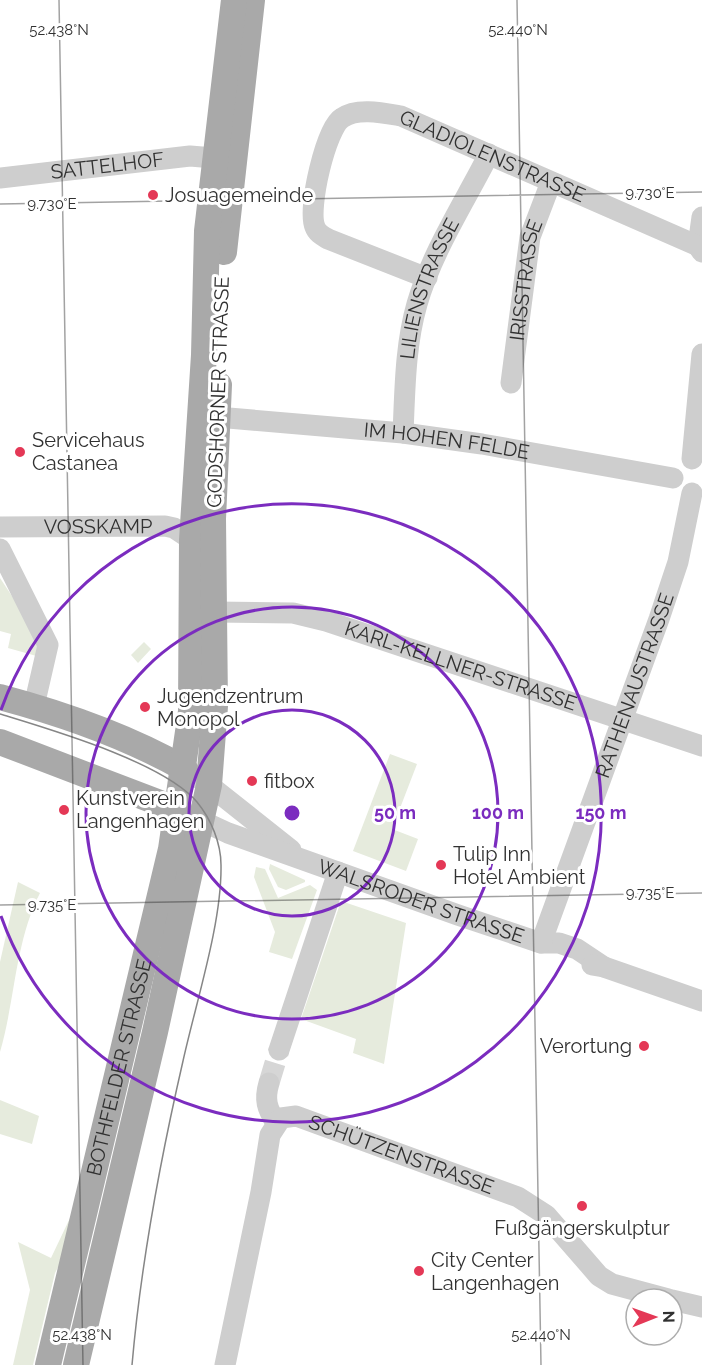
<svg xmlns="http://www.w3.org/2000/svg" width="702" height="1365" font-family="Raleway,sans-serif">
<style>
.green{fill:#e6ebdd}
.lines{fill:none;stroke-linecap:round;stroke-linejoin:round}
.minor-tunnel{stroke:#d6d6d6;stroke-width:21;stroke-dasharray:21 10;stroke-linecap:butt}
.minor{stroke:#cecece;stroke-width:21}
.major{stroke:#a9a9a9;stroke-width:26}
.tram{stroke:#868686;stroke-width:1.5}
.ticks{fill:none;stroke:#313131;stroke-width:1.5;stroke-opacity:0.45}
.ring{fill:none;stroke:#7b2cbf;stroke-width:3}
.poi-dot{fill:#e43856;stroke:#fff;stroke-width:2}
.labels{text-anchor:middle;dominant-baseline:central;stroke-width:6;stroke-linejoin:round;paint-order:stroke}
.street-label{font-size:20px;fill:#313131;stroke:#fff}
.poi-label{font-size:20px;fill:#313131;stroke:#fff;text-anchor:start}
.ticks-label{font-size:15px;text-anchor:middle;fill:#313131;stroke:#fff;stroke-width:6;stroke-linejoin:round;paint-order:stroke}
.centre{fill:#7b2cbf;stroke:#fff;stroke-width:3}
.ring-label{font-size:18px;text-anchor:middle;font-weight:bold;fill:#7b2cbf;stroke:#fff;stroke-width:6;stroke-linejoin:round;paint-order:stroke}
</style>
<rect width="100%" height="100%" fill="#fff"/>
<g class="green">
<polygon points="0,578 41,640 40,657 8,648 11,634 0,631"/>
<polygon points="144,642 151,649 138,663 131,655"/>
<polygon points="390,754 417,764 392,829 418,839 406,871 353,851"/>
<polygon points="270,864 305,880 305,882 286,890 278,887 269,869"/>
<polygon points="256,867 265,869 278,898 310,885 317,890 292,959 269,952 275,932 254,877"/>
<path d="M18,882L40,893C15,942 15,1001 0,1052V962Z"/>
<polygon points="341,901 406,923 384,1064 353,1053 356,1039 301,1019"/>
<polygon points="0,1100 39,1116 32,1144 0,1134"/>
<polygon points="70,1218 67,1250 55,1273 33,1365 13,1365 30,1290 18,1242 51,1258"/>
</g>
<g class="lines">
<polyline class="minor-tunnel" points="269,1083 279,1050"/>
<g class="minor">
<path id="s1" d="M0,178L190,156L214,158"/>
<polyline points="702,217 698,246 702,252"/>
<path id="s2" d="M427,278L328,239C323,236 317,233 315,227C307,209 326,128 342,118C357,107 384,113 401,116L698,246"/>
<path id="s3" d="M511,383L530,237L551,182"/>
<path id="s4" d="M217,417L403,433L482,444L673,478"/>
<path id="s5" d="M403,433C405,390 405,346 417,304C432,252 464,203 489,154"/>
<polyline points="692,459 702,354"/>
<path id="s6" d="M0,527L165,526L174,528L192,540"/>
<polyline points="0,549 48,645 34,706"/>
<path id="s7" d="M214,612L293,613L326,621L702,746"/>
<polyline points="185,769 209,785 291,850"/>
<path id="s8" d="M187,814L228,833L458,915L541,943H559L577,949L604,967"/>
<path id="s9" d="M541,943L659,619L678,562L692,493"/>
<polyline points="592,965 604,967 702,1001"/>
<polyline points="279,1050 338,872"/>
<path d="M269,1083C264,1100 267,1108 276,1123"/>
<polyline points="672,1300 702,1307"/>
<path id="s10" d="M225,1365L261,1192L270,1135L281,1118L296,1116L518,1197L546,1215L599,1276L612,1284L668,1299"/>
</g>
<g class="major">
<polyline points="224,252 252,0"/>
<path d="M0,697C64,714 127,736 185,769"/>
<polyline points="0,742 178,810"/>
<path id="s11" d="M48,1365L171,849L191,711L192,540L204,355L207,231L234,0"/>
<polyline points="76,1365 155,1032 209,785 215,706 213,519 219,385"/>
</g>
<path class="tram" d="M0,714C52,730 163,762 197,802C211,819 221,843 221,865C222,923 196,1002 183,1061C160,1161 141,1262 132,1365"/>
</g>
<path class="ticks" d="M59,0L83,1365M517,0L541,1365M0,204L702,192M0,905L702,893"/>
<g class="ring">
<circle cx="292" cy="813" r="103"/>
<circle cx="292" cy="813" r="206"/>
<path d="M1 710A309 309 0 1 1 1 916"/>
</g>
<g class="poi-dot">
<circle cx="153" cy="195" r="6"/>
<circle cx="20" cy="452" r="6"/>
<circle cx="145" cy="707" r="6"/>
<circle cx="252" cy="781" r="6"/>
<circle cx="64" cy="810" r="6"/>
<circle cx="441" cy="865" r="6"/>
<circle cx="644" cy="1046" r="6"/>
<circle cx="582" cy="1206" r="6"/>
<circle cx="419" cy="1271" r="6"/>
</g>
<g class="labels">
<g class="street-label">
<text stroke="none"><textPath href="#s2" startOffset="400">GLADIOLENSTRASSE</textPath></text>
<text stroke="none"><textPath href="#s1" startOffset="108">SATTELHOF</textPath></text>
<text stroke="none"><textPath href="#s3" startOffset="104">IRISSTRASSE</textPath></text>
<text stroke="none"><textPath href="#s5" startOffset="148">LILIENSTRASSE</textPath></text>
<text transform="translate(218 392) rotate(-88)">GODSHORNER STRASSE</text>
<text stroke="none"><textPath href="#s4" startOffset="231">IM HOHEN FELDE</textPath></text>
<text stroke="none"><textPath href="#s6" startOffset="98">VOSSKAMP</textPath></text>
<text stroke="none"><textPath href="#s7" startOffset="255">KARL-KELLNER-STRASSE</textPath></text>
<text stroke="none"><textPath href="#s9" startOffset="274">RATHENAUSTRASSE</textPath></text>
<text stroke="none"><textPath href="#s8" startOffset="250">WALSRODER STRASSE</textPath></text>
<text stroke="none"><textPath href="#s11" startOffset="306">BOTHFELDER STRASSE</textPath></text>
<text stroke="none"><textPath href="#s10" startOffset="382">SCHÜTZENSTRASSE</textPath></text>
</g>
<g class="poi-label">
<text x="165" y="195">Josuagemeinde</text>
<text x="32" y="440">Servicehaus<tspan x="32" dy="23">Castanea</tspan></text>
<text x="157" y="696">Jugendzentrum<tspan x="157" dy="23">Monopol</tspan></text>
<text x="264" y="781">fitbox</text>
<text x="76" y="798">Kunstverein<tspan x="76" dy="23">Langenhagen</tspan></text>
<text x="453" y="854">Tulip Inn<tspan x="453" dy="23">Hotel Ambient</tspan></text>
<text x="632" y="1046" text-anchor="end">Verortung</text>
<text x="582" y="1228" text-anchor="middle">Fußgängerskulptur</text>
<text x="431" y="1260">City Center<tspan x="431" dy="23">Langenhagen</tspan></text>
</g>
</g>
<g class="ticks-label">
<text x="59" y="35">52.438°N</text>
<text x="518" y="35">52.440°N</text>
<text x="650" y="198">9.730°E</text>
<text x="52" y="209">9.730°E</text>
<text x="650" y="898">9.735°E</text>
<text x="52" y="910">9.735°E</text>
<text x="82" y="1340">52.438°N</text>
<text x="541" y="1340">52.440°N</text>
</g>
<circle cx="292" cy="813" r="9" class="centre"/>
<g class="ring-label">
<text x="395" y="819">50 m</text>
<text x="498" y="819">100 m</text>
<text x="601" y="819">150 m</text>
</g>
<g transform="translate(654 1317) rotate(89)"><circle r="28" fill="#ffffff" stroke="#adadad" stroke-width="1.5"/>
<path d="M0-4.5L10 22L0 15L-10 22Z" fill="#e43856"/>
<text y="-9" font-size="16" font-weight="bold" text-anchor="middle" fill="#313131">N</text>
</g>
</svg>
